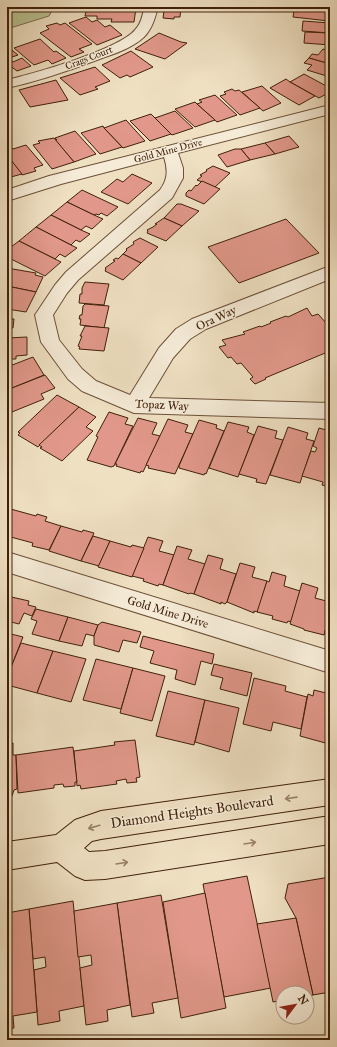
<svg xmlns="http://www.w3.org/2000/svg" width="337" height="1047" font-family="'IM FELL Great Primer',serif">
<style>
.green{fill:#bac292;stroke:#7d714e}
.building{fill:#e1988a;stroke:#40200a}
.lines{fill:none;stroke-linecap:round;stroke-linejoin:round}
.minor-casing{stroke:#6c5038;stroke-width:2}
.major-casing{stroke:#40200a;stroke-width:2}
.minor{fill:#f5ebd7;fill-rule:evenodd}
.major{fill:#efe0c2;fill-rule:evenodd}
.oneway{stroke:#988066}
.labels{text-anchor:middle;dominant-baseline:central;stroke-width:3;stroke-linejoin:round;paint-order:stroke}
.far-street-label{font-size:10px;fill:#40200a;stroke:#f5ebd7}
.street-label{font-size:12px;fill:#40200a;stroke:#f5ebd7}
.near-street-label{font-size:14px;fill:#40200a;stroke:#f5ebd7}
</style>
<rect width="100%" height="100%" fill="#efe0c2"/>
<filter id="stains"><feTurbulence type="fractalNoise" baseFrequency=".005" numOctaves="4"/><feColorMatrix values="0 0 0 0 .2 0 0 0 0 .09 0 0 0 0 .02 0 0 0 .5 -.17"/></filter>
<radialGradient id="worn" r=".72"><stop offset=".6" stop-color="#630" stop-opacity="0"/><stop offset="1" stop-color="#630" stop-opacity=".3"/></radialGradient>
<polygon class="green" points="7,7 54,7 49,16 7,29"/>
<g class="building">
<polygon points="87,7 136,8 134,22 111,22 112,19 97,19 97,16 85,16"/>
<polygon points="164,7 181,7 180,17 174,17 174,19 163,18 164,11 162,10"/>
<polygon points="295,7 330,7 330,11 295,8"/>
<polygon points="299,8 330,11 329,21 293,17 294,11 298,12"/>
<polygon points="86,17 92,22 97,20 105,27 110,25 122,35 97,45 69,23"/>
<polygon points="303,21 330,23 330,33 302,31"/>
<polygon points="57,23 60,25 65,23 92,44 79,49 84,52 71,57 40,33 49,29 46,26"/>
<polygon points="305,32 330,33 330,45 304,43"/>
<polygon points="159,33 181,42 187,43 165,59 135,49"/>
<polygon points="40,39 54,52 56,51 66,58 52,64 48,60 34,65 14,48"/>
<polygon points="7,46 18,55 9,58 13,62 22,58 31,66 17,71 9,65 7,65"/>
<polygon points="323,49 330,51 330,64 309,58 312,54 318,55"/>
<polygon points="131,51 153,67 130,77 127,75 120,78 102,65"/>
<polygon points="309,58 330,64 330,77 307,70 312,65 304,63"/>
<polygon points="95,67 110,81 95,87 98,89 80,95 60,78"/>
<polygon points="304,74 330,88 330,92 319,98 290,82"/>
<polygon points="286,79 290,82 315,96 299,105 270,88"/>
<polygon points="56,80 68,100 30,107 19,90"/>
<polygon points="262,86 281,103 263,111 242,92"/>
<polygon points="232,89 235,91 239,90 260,108 240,115 220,96 226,94 224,92"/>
<polygon points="215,95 237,115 217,122 197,104 202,102 199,100"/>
<polygon points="195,102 197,104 215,120 195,127 175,109"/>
<polygon points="175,111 193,128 172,135 155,118"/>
<polygon points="151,114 171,134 150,141 130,121"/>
<polygon points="126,120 145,141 123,148 104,128"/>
<polygon points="103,126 104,128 122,147 100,154 81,133"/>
<polygon points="75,131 96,154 74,162 55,140 57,140 55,138"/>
<polygon points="289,136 299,147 275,154 265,143"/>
<polygon points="54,138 74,162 52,169 33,145 40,143 38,141"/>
<polygon points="265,143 275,154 250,160 241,149"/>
<polygon points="26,145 43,165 34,168 36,171 22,175 7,155 7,150 12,148 13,149"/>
<polygon points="235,149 241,149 250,160 227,167 218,155"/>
<polygon points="7,155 22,174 7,178"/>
<polygon points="213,166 230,173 215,187 197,180 202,176 200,175 207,171 206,170"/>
<polygon points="132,174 152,183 128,204 101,192 117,179 123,182"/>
<polygon points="202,181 220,189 204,204 186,196 186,193 189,190 191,191 196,185 197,186"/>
<polygon points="82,190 118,207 107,216 101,213 99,215 96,214 94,215 67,202"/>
<polygon points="67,202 94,215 103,219 92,229 86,226 81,230 51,215"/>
<polygon points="177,204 181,204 199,211 182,226 164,218"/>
<polygon points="51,215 81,230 90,234 80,242 76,240 71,245 36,227"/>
<polygon points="164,218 182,226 166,241 147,233 148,231 147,230 153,227 157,224 155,224"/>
<polygon points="286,219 319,253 239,283 208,247"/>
<polygon points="36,227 71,245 77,248 65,257 60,254 55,259 19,241"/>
<polygon points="140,238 158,247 141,263 123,254 127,250 126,249 134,244 133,242"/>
<polygon points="19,241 61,262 45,276 7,257 7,250"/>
<polygon points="123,254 141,263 123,280 105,271 106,269 105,268 115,261 113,260 116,258 118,259"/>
<polygon points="7,268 36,273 35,275 43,277 36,292 7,286"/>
<polygon points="85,282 109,284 104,305 79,303 80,294 82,294 82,288"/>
<polygon points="7,286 36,292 26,312 7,309"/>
<polygon points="85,304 109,306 104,328 80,325 81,319 79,319 80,315 82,315 83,306"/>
<polygon points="307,308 312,316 318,314 327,324 328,328 330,327 330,351 265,378 266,379 255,384 250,379 253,377 241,363 237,364 231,357 228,358 219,347 226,345 222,340 245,334 243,332 260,326 261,327 271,323 270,322 286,316 288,317"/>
<polygon points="7,319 14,319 13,328 7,328"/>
<polygon points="85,326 109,328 104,351 79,349 80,347 78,346 82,336 80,336"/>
<polygon points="27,337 27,355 16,356 16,359 7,359 7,338"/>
<polygon points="33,357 44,375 7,390 7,367"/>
<polygon points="45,375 55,388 41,394 44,399 7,414 7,390"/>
<polygon points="57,395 79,407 38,447 18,435 20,433 18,432"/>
<polygon points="79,407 96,417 86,427 93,431 62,461 40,448 42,447 39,445"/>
<polygon points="109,412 128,418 125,424 133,426 114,466 111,467 87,460 98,437 96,436"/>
<polygon points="138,418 157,423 152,434 160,436 143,472 141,471 140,473 116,466 117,464 115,464"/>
<polygon points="168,419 188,425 185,432 193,434 175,474 148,468 149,466 146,465"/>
<polygon points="199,420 217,425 216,428 224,431 206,474 205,473 204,475 179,468 179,466"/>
<polygon points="228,422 249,427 247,432 254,435 238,477 209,468"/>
<polygon points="258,426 277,431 275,438 283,440 266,484 256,482 257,479 239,474"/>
<polygon points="288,427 308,433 306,439 314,441 300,483 270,475"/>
<polygon points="319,428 330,431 330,487 322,485 323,482 302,476 311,451 315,452 317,448 313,446"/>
<polygon points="7,508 36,516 37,514 47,517 45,521 61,526 49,550 32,546 33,543 7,536"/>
<polygon points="61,526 82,532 83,530 94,533 81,561 49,551"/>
<polygon points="93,536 110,541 99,566 81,561"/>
<polygon points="148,537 163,541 159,551 174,555 163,585 159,584 158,586 143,581 144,579 132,576"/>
<polygon points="110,541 131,547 132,545 144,548 132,577 98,567"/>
<polygon points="177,546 192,550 188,559 205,564 194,594 190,593 189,594 163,585"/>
<polygon points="208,555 223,559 220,569 236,574 227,602 225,604 221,602 221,604 194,594"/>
<polygon points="240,563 255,567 252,577 267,581 258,612 254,611 254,613 227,602"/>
<polygon points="272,572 286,576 284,586 300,591 291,622 288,621 287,623 272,619 273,616 257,612 267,581 269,582"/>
<polygon points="302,583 318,588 315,598 330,602 330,612 324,635 304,630 304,629 290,624"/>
<polygon points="7,596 29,601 28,605 36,607 32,616 24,613 19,624 7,621"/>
<polygon points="36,609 68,617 59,641 32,634 37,621 31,619"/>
<polygon points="330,612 330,634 325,632"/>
<polygon points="68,617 98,625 94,636 86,634 82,646 59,641"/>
<polygon points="102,622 141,632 137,643 123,640 119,652 94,645 94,636 98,625"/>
<polygon points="7,633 23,637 7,677"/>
<polygon points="143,636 214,654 212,664 201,661 195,685 175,679 177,670 150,663 154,651 140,647"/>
<polygon points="21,643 53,651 37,693 7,685 7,677"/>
<polygon points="53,651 86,659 71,702 37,693"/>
<polygon points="96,659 133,668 121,709 83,700"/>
<polygon points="214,664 252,673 247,696 220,689 223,678 211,675"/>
<polygon points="133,668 165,676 152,721 120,713"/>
<polygon points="254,678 286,686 285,691 307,697 301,729 273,722 271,731 243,724"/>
<polygon points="314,690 330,694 329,744 300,736 308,694 313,696"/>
<polygon points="168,691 205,700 194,745 156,736"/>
<polygon points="205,700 239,708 229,752 195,742"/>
<polygon points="135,740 140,777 136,778 137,782 127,783 126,779 116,781 117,784 81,789 80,785 77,786 74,751 115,745 114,742"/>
<polygon points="7,743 13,743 13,755 16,755 17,789 14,790 12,796 7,797"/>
<polygon points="73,747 77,782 75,782 75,786 64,787 63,784 54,785 54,788 18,793 16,755"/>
<polygon points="247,876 271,988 224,997 203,884"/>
<polygon points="330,877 330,992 313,995 296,918 285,898 288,884"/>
<polygon points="205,893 226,1008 181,1018 163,902"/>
<polygon points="161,895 178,998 152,1003 154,1013 132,1017 117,903"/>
<polygon points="73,901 84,1006 59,1011 60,1021 38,1025 34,970 46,967 45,957 33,959 29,909"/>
<polygon points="117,903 130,1005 107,1010 108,1021 86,1025 80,968 92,965 91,955 78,957 74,911"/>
<polygon points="29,909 37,1012 13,1016 14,1028 7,1029 7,913"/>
<polygon points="296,918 313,995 307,996 307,993 283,993 283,1000 273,1002 257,924"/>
</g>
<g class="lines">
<defs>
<g id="minor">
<path d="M144,7H158C155,18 152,29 144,37C131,49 113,54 97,60C68,71 38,81 7,88V80C35,73 118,50 135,30C141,24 143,15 144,7Z"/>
<path d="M330,105V114L178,153L183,168V178L172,198L78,280L67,293L53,315L59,340L82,369L96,381L130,395L159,348L176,329L192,319L330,266V279L206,329L190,339L173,358L149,398L330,403V419L134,413L127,410L82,391L68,379L41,342L35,315L55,285L66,272L160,190C168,179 168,170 164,157L61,184L7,201V190L49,176Z"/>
<polygon points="7,552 330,651 330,673 7,572"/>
</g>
<polygon id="major" points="330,779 330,805 101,839 92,841 84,848 89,852 105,851 330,816 330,844 105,879 85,880 75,876 57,862 7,870 7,842 56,835 75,820 101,811"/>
</defs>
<use href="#minor" class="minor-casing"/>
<use href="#major" class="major-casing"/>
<use href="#minor" class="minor"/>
<use href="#major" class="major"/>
</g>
<defs><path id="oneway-shaft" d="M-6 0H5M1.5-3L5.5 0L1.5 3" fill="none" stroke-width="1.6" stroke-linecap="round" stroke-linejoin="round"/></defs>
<g class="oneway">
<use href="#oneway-shaft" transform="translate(291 798) rotate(172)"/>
<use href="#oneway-shaft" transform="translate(94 827) rotate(164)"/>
<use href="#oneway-shaft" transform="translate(250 843) rotate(-9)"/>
<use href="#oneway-shaft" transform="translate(122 863) rotate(-9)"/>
</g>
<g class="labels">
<g class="far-street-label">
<text transform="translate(89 58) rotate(-21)">Crags Court</text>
<text transform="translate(168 151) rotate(-15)">Gold Mine Drive</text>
</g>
<g class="street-label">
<text transform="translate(216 318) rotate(-25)">Ora Way</text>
<text transform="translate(162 405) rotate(3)">Topaz Way</text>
<text transform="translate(168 612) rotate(17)">Gold Mine Drive</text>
</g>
<g class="near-street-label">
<text transform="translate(192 812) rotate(-8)">Diamond Heights Boulevard</text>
</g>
</g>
<rect width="337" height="1047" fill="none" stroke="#efe0c2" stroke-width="24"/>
<rect x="8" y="8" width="321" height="1031" fill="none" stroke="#40200a" stroke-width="2"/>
<rect x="12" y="12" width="313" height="1023" fill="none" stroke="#40200a"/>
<g transform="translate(295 1005) rotate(58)"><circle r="19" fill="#f5ebd7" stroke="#ad9a85"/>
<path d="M0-3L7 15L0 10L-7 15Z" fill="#8f2418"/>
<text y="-6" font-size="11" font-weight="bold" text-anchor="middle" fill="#40200a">N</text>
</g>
<rect width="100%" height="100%" filter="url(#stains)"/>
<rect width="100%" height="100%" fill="url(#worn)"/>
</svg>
